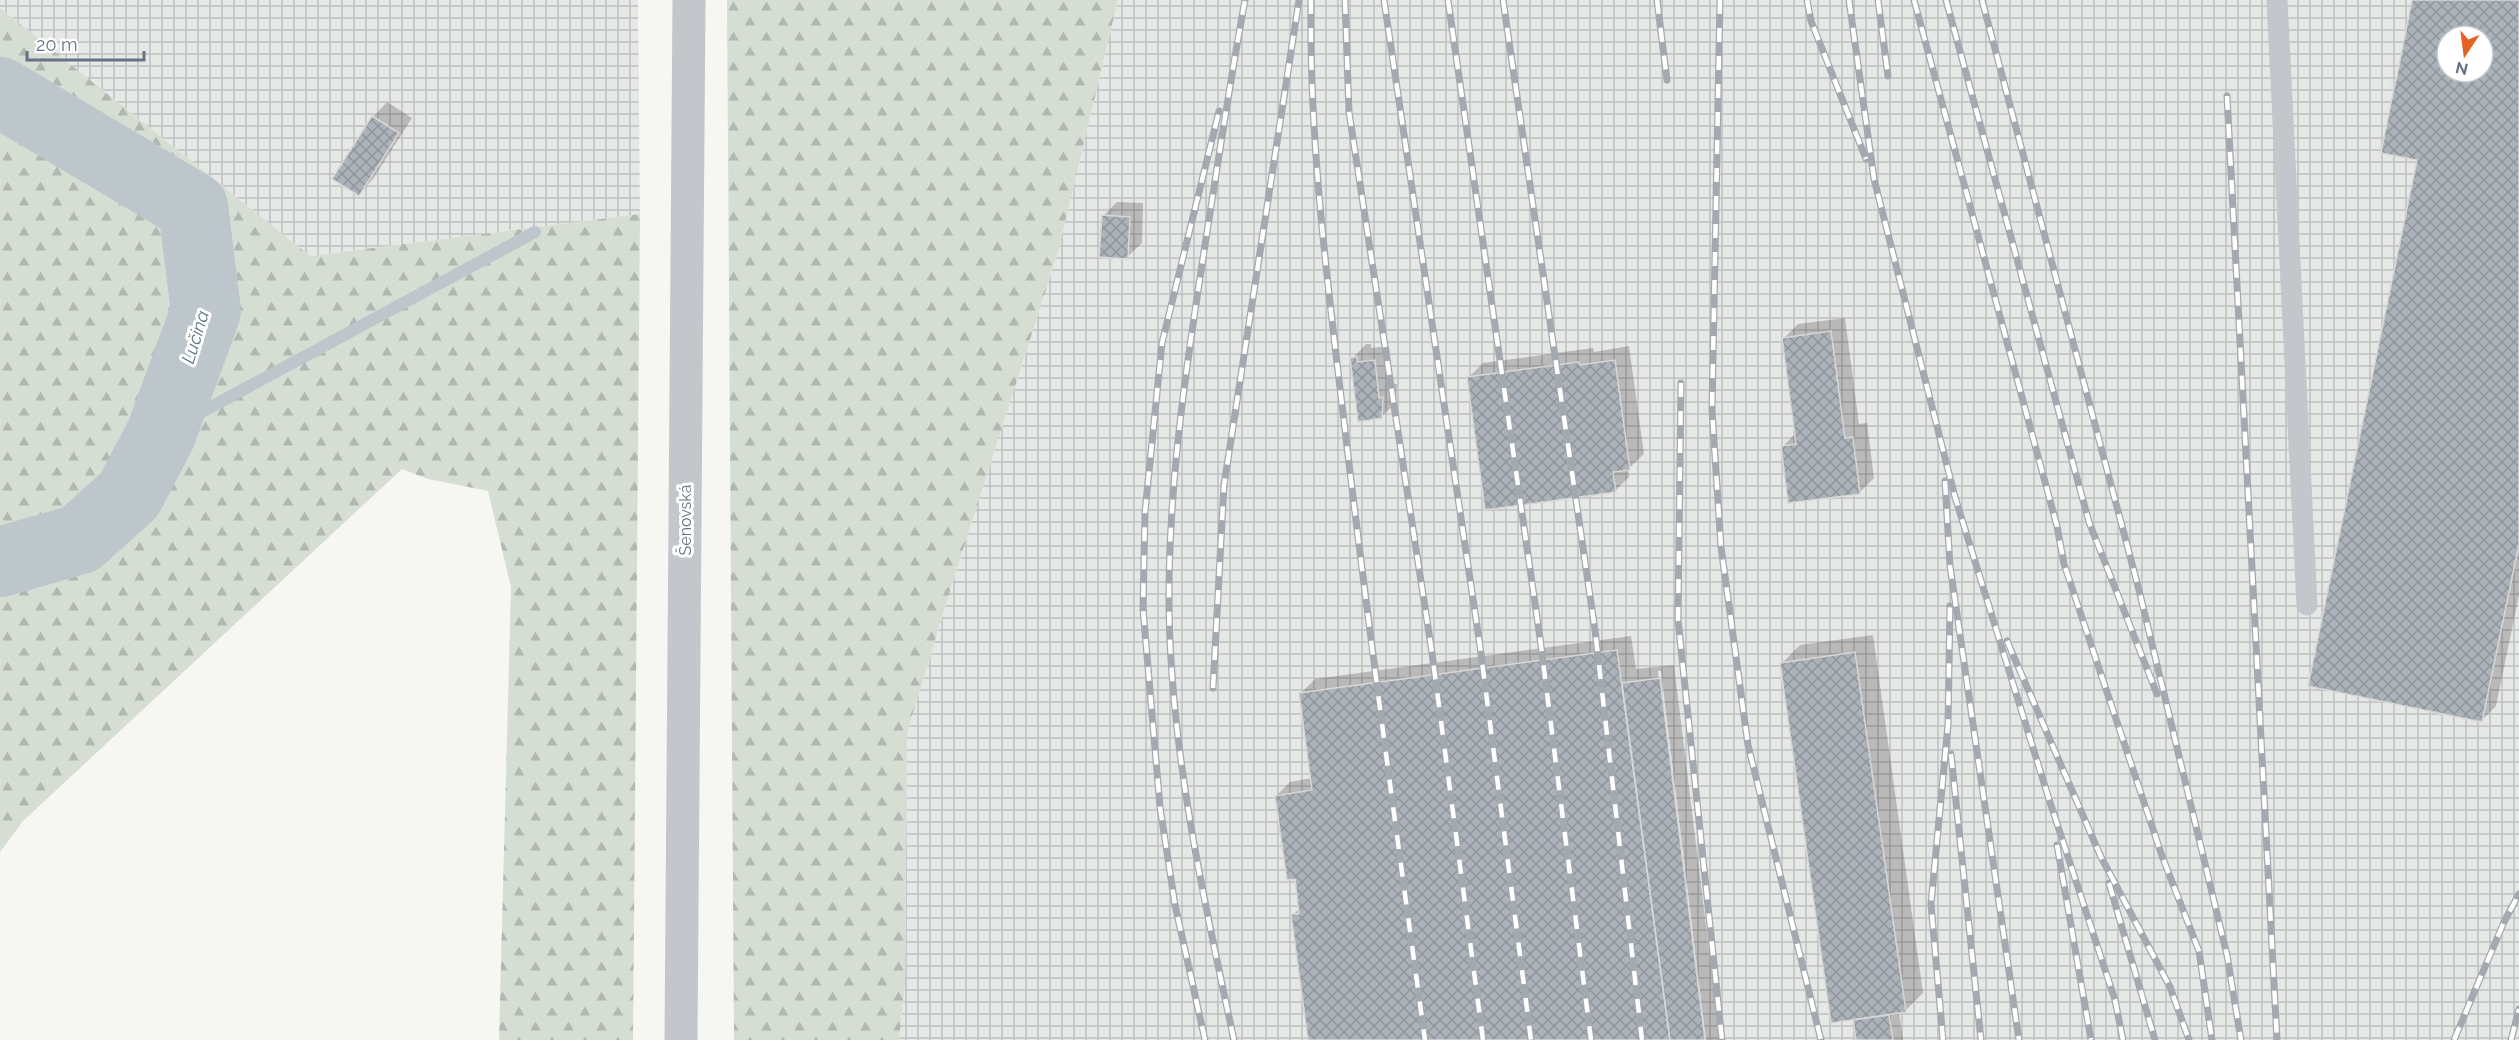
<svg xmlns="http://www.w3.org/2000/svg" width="2519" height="1040" font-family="Raleway,sans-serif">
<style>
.industrial{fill:url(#industrial-grid);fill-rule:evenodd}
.forest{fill:url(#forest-firs)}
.shadow{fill:#0003;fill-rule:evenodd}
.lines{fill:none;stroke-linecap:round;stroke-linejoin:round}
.stream{stroke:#bcc6cb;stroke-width:12}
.river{stroke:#bcc6cb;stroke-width:70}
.building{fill:url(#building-cross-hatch);stroke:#d7d7d5;stroke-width:1.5;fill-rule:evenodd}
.service{stroke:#c3c6ca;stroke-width:21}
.tertiary{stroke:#c3c6ca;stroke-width:33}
.rail-casing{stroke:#a4a9af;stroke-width:7}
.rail{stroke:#fff;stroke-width:4.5;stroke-dasharray:14;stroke-linecap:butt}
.labels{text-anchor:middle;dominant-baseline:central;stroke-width:6;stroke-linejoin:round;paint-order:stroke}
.street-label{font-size:16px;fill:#657384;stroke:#fff}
.water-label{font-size:18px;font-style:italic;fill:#607580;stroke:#fff}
</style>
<defs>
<pattern id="industrial-grid" width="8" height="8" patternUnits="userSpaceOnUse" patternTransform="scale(1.5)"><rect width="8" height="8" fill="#e6e8e6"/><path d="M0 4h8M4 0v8" fill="none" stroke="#bec0c0"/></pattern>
<pattern id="forest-firs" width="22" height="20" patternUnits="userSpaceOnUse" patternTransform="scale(1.5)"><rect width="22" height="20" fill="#d6ddd3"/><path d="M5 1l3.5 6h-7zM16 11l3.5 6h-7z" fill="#b1b8b1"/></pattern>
<pattern id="building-cross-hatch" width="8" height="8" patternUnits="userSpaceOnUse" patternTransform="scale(1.5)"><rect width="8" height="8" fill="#acb2b9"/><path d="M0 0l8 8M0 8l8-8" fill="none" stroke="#90959c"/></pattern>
</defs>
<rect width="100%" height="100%" fill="#f6f6f2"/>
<g class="industrial">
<polygon points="0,0 638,0 640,214 310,256 0,8"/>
<path d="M1118,0H2519V1040H899L905,986L907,733L953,581L1058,252ZM2447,36H2483V72H2447Z"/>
</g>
<g class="forest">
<polygon points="727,0 1118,0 1058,252 953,581 907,733 905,986 899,1040 734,1040"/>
<polygon points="0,8 310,256 640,214 633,1040 499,1040 511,587 488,491 428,479 402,469 23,821 0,852"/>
</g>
<g class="shadow">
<path d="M2414,0H2519V595L2496,706L2482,720L2419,159ZM2447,36H2483V72H2447Z"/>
<polygon points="387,102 412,118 373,179 359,194 373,117"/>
<polygon points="1117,202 1143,203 1142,243 1127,257 1103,216"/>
<polygon points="1845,318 1859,424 1867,423 1874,478 1859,493 1783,446 1796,433 1784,338 1798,324"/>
<polygon points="1366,344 1371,344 1371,348 1389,346 1393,384 1397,384 1396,403 1381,417 1352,359"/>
<polygon points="1629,346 1644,454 1628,469 1629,477 1615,491 1468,378 1483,363 1593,348 1594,352"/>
<polygon points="1873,635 1923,993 1905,1011 1899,1012 1903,1040 1857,1040 1855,1021 1858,1018 1782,663 1800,645"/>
<polygon points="1631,636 1636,669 1674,665 1720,1040 1706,1040 1661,671 1658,671 1703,1040 1310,1040 1293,915 1300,908 1296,878 1276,796 1290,782 1312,778 1300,694 1315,679"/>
</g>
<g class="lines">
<polyline class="stream" points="161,434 535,232"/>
<polyline class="river" points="0,92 193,207 206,311 161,434 129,495 80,539 0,562"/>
</g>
<g class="building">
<path d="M2412,0H2519V544L2482,722L2308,686L2417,160L2381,153L2395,83L2392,82L2396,81ZM2447,36H2483V72H2447Z"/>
<polygon points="372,116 399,133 359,196 332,179"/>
<polygon points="1102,215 1130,217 1128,259 1099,257"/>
<polygon points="1831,331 1845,438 1853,437 1860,494 1788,503 1781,446 1796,444 1782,338"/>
<polygon points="1357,357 1357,362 1375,360 1379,398 1383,397 1382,418 1358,422 1350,358"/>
<polygon points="1615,360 1630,470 1613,472 1616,492 1485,510 1467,377 1579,362 1580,365"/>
<polygon points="1617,650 1670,1040 1308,1040 1291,914 1299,914 1295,879 1287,880 1275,796 1312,790 1299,693"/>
<polygon points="1855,652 1906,1012 1831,1023 1780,663"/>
<polygon points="1660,678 1705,1040 1670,1040 1622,683"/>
<polygon points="1889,1015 1893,1040 1856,1040 1853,1020"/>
</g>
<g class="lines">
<polyline class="service" points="2277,0 2307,605"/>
<polyline class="tertiary" points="681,1040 689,0"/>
<defs>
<g id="rail">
<path d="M1311,0C1309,145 1328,286 1345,430C1369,633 1397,837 1425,1040"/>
<polyline points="1345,0 1349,112 1432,653 1483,1040"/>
<polyline points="1384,0 1480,646 1531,1040"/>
<polyline points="1448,0 1540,638 1591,1040"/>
<polyline points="1503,0 1595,630 1642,1040"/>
<polyline points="1657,0 1667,80"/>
<polyline points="1720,0 1712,410 1721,547 1748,745 1821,1040"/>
<polyline points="1807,0 1811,21 1866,159"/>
<polyline points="1849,0 1874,179 1955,497 2048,796 2115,1000 2123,1040"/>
<polyline points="1878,0 1888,76"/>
<polyline points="1914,0 2057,526 2064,564 2162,856 2199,951 2212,1040"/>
<polyline points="1946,0 2089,522 2157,694"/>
<polyline points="1982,0 2139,590 2227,955 2241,1040"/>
<polyline points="2227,96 2277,1040"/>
<polyline points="1681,383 1678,620 1722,1040"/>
<polyline points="1945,481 1950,566 2019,1040"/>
<polyline points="2007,641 2101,857 2170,987 2189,1040"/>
<polyline points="1213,688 1224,485 1299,0"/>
<polyline points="1951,754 1981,1040"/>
<polyline points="2057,845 2091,1040"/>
<polyline points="2109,883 2155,1040"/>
<polyline points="1205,1040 1175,905 1160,807 1143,609 1145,512 1162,343 1219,111"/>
<path d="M1234,1040C1203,897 1169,743 1169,597C1169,478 1187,362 1205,245C1218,163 1230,81 1245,0"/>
<polyline points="1943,1040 1931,904 1948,725 1950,606"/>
<polyline points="2454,1040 2504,922 2519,894"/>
<polyline points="2511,1040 2519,1009"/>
</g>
</defs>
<use href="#rail" class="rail-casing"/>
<use href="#rail" class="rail"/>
</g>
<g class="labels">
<g class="street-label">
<text transform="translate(685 520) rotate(-90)">Šenovská</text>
</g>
<g class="water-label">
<text transform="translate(195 337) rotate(-73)">Lučina</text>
</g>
</g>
<g transform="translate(2465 54) rotate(193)"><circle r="28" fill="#ffffff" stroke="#c1c7ce" stroke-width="1.5"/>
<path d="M0-4.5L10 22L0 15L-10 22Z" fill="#e46224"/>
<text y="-9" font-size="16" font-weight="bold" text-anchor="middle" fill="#657384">N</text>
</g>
<path d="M27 51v9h117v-9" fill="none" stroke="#657384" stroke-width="3"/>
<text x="36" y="51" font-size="18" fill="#657384" stroke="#ffffff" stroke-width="4.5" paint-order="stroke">20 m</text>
</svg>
